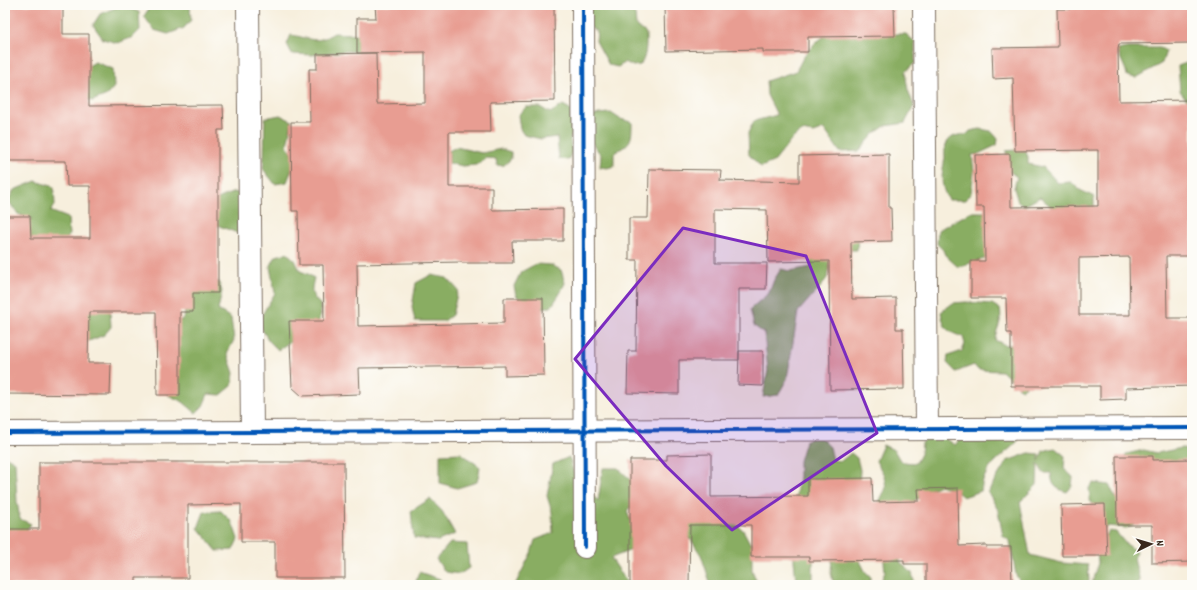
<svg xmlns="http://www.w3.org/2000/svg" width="1197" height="590" font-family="Dekko,sans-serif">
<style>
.forest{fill:#89ad62;stroke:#626c40}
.building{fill:#e89d92;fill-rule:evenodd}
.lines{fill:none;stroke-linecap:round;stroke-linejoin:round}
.minor-casing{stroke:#7d6f61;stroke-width:24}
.minor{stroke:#fff;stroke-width:22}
.cycleway-casing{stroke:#fdfcf7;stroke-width:6}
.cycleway{stroke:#0057b8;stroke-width:4}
.marked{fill:#7b2cbf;fill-opacity:0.2;stroke:#7b2cbf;stroke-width:3;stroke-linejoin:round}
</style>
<rect width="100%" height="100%" fill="#fdfcf7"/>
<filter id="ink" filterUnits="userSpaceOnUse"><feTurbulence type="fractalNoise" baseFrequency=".025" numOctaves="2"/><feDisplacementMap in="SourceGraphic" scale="8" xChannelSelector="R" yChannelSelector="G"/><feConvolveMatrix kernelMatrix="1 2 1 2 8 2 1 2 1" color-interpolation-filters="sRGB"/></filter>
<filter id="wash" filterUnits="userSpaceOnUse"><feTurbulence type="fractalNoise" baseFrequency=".012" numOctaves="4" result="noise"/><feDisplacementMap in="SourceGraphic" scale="16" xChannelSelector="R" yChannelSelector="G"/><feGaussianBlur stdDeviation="0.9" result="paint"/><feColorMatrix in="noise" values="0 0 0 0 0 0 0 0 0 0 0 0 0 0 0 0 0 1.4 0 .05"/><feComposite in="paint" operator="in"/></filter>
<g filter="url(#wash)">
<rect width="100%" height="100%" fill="#f7efdd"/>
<g class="forest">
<polygon points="122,5 139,12 140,30 133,37 118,43 103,39 93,25 100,14"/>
<polygon points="151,5 190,5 191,20 184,28 168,34 154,30 144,16"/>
<path d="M588,5H606L615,8L628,6L635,14L636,26L646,33C646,45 647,56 640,65L633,66L625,62L618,67L609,65L596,41L597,31L587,26Z"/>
<polygon points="839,26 893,34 906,34 915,42 915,63 905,72 908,90 914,106 905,123 885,126 874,134 859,151 840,152 824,129 813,133 802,131 793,138 775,161 761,167 749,155 748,133 754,121 777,115 767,95 766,81 796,71 803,58 815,43"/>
<path d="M334,33L368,35L364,52L347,51L312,55L292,54L287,44L291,35C311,38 315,45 334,33Z"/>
<path d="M1127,48H1160L1166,51L1162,63L1136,78L1127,76C1126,67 1120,60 1118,50Z"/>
<polygon points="1192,61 1192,105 1191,105 1180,91 1178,66"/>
<polygon points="95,62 113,69 114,87 107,95 92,101 77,96 85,68"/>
<polygon points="563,105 570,109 572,133 570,140 572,152 568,160 559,159 557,137 541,139 524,135 520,129 518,115 526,107 540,107 550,113"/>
<path d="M611,113L620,119L632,122C632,142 631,143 614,153V166L607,168L600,167L601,155L589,139L590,117L599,114Z"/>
<path d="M280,115L292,121L287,145C297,160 293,166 287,182L275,184L263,169C265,152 264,135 265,118Z"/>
<path d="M980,129L991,131L998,139L997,145L978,154L972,155L974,172L971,193L965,200H949C939,186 942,173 945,158C945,154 944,149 946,145C949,136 958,134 966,135L970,131Z"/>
<polygon points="456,147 482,153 501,149 511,152 511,159 503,166 497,165 496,159 486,158 476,165 463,166 449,163 449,151"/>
<polygon points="1025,149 1028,157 1028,164 1043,167 1058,183 1071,182 1080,190 1094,197 1094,209 1056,211 1040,197 1024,206 1018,202 1014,188 1017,177 1009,171 1006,151"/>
<polygon points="36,181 54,187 55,205 50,211 68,218 69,236 62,243 32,245 28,220 32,219 18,214 8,201 14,190"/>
<polygon points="234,192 253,198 250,238 217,225 213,201"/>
<polygon points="971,212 988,212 993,256 958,267 945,255 943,250 937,244 938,230"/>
<polygon points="858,237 857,250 850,250 838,262 829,263 827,278 819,289 812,296 798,312 787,379 778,395 763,397 768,370 764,333 754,326 750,309 769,293 774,280 781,269 790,271 811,267 810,250"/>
<path d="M287,253L295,260L300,271L308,274L314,278C311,291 310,295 320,304L321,315L316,327L294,339L278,350L269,341L261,328L260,318L275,293L270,267L276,256Z"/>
<polygon points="536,264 551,265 561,270 565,283 559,295 551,307 528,308 516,295 514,286 521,272"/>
<polygon points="214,271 222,291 218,310 231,318 234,340 227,353 234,373 232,386 221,395 208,394 203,406 196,413 183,402 168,395 163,384 176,323 184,318 186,307 183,298"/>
<polygon points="431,275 447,278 458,290 452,315 444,321 415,321 412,307 416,283"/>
<path d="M966,302L992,304L1000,309C1003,323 996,327 995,340L1005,345H1017L1030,383L1021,390L1002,371L978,370L974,365L956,372L947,363L948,356L962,351L965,344L963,337C946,331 944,329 941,312L953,303Z"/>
<polygon points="110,309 111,327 104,335 89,341 74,336 71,312"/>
<path d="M930,434L939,435L955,445L960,439H969L979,442L984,435L1019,440C1008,452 990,462 984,478C982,481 982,487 981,491L963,497L955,490L940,485L922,493L920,498L915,500L906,508L907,556L899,561L912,573L915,585H884L881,581L885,572L880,520V500L886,488L884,475L876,461L883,445L894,450L901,462L916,463L921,454L922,443Z"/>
<polygon points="818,435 830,447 833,460 841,461 851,453 857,458 860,470 859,486 813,497 813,581 796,582 794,560 794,507 799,477 799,461 805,441"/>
<path d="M1055,448L1065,456L1064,469L1073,477L1072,486L1067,492C1055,488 1052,486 1051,473H1043L1038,463L1037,485L1020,502L1030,555L1062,563L1088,565L1089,581L1087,585H1022L1016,575L1010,541L1003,536L998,510L988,492L1007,461L1029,453L1039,454V461L1043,451Z"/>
<polygon points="1182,448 1192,450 1192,477 1123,462 1126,454 1144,450 1157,453"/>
<polygon points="461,453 480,467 477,482 457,488 440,483 440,454"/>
<polygon points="5,456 15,462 17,502 20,519 31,524 18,540 5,530"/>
<polygon points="569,457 575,477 598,501 603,468 618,468 634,483 638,496 627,511 639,547 611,558 629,585 515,585 531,553 535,540 553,533 552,512 547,496 553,464"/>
<polygon points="1093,483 1109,485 1116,498 1131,501 1138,516 1133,526 1126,528 1108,526 1102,536 1095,508 1090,500 1089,488"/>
<polygon points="430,499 442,511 455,534 438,541 414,538 411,511"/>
<polygon points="221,511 232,522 238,539 233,550 217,551 198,528 204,512"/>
<polygon points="684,515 736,524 743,530 752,547 752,570 758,585 711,585 701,555 684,529"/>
<path d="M1109,531L1116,532L1125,543L1136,551C1131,563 1140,570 1139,582L1133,585H1092L1094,575L1098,563L1097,552Z"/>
<polygon points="450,543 467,544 469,568 460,574 445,572 436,559"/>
<polygon points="832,555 858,557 865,571 871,577 868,585 834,585 831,573"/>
<polygon points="419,572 440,579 443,585 415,585"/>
</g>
<g id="blocks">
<g class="building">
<polygon points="5,5 63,5 63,34 89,34 89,106 223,105 224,130 218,130 218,293 193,293 193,312 180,312 180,395 157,395 156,312 89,312 88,363 111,363 110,395 5,394 5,216 30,216 31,238 90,238 90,186 67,186 66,161 5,161"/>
<polygon points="375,5 554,5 555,101 490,102 491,132 449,132 449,187 492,187 492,210 563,209 563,241 512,241 513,263 462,263 462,262 357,264 358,326 504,323 504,298 543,298 544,375 505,376 505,366 359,368 360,394 302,396 292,387 289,321 324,321 323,265 299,265 298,211 292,211 291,122 310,122 309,69 317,69 317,54 376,53 377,104 425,103 425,52 357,53 357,18 376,18"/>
<polygon points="665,5 894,5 895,36 808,37 808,52 763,52 763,49 666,51"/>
<path d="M1070,5H1192V43L1119,44L1118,48L1119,101L1192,100V256H1166L1167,318H1192V386L1126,388V399L1100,400V386H1011V333H1007L1006,298H971V261H985L984,207H976L975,155L1010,154L1011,207L1098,206V150L1015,151L1013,78L993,79L992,48L1058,47L1057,9H1070ZM1129,257L1130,315H1079V258Z"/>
<polygon points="889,154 889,208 891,208 892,241 851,242 852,299 896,298 896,329 903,329 904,389 830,390 829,261 768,262 767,210 715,209 715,263 767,263 766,289 739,289 739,360 679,360 679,394 627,393 628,351 636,351 637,260 629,260 629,218 648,218 649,169 721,170 720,180 799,182 799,156"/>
<polygon points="739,351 763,351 763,386 738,385"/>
<polygon points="711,454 711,497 808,496 808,479 872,478 873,502 919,501 918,489 958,488 959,546 986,545 986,547 1011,547 1012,585 926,585 926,564 904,564 904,560 809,561 809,557 751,557 751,525 690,525 689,585 630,585 630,460 667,460 667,455"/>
<polygon points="1116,456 1153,456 1153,460 1192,459 1192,562 1152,563 1152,525 1117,525"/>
<polygon points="39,462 344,462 345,578 275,578 275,542 241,542 241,504 188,505 188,578 136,578 136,585 5,585 5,529 39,529"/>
<polygon points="1105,504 1107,556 1062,556 1061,505"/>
</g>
</g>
</g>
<g filter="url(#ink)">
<use href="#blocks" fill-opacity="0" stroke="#7d6f61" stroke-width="1"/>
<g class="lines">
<defs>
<g id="minor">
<polyline points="248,5 252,431"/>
<polyline points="583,5 585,547"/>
<polyline points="924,5 927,429"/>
<polyline points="5,433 1192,428"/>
</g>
</defs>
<use href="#minor" class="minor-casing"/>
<use href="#minor" class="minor"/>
<defs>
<g id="cycleway">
<polyline points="583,5 585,547"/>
<polyline points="5,433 1192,428"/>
</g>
</defs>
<use href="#cycleway" class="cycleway-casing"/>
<use href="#cycleway" class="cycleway"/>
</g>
</g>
<path class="marked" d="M683,228L806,256L877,433L732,530L666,466L575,359Z"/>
<rect width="1197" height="590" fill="none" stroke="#fdfcf7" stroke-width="20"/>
<g transform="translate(1151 544) rotate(85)" stroke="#fdfcf7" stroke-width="3" paint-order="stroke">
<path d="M0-3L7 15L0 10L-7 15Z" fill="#3b2a1e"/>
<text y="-6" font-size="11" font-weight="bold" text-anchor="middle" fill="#3b2a1e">N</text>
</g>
</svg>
